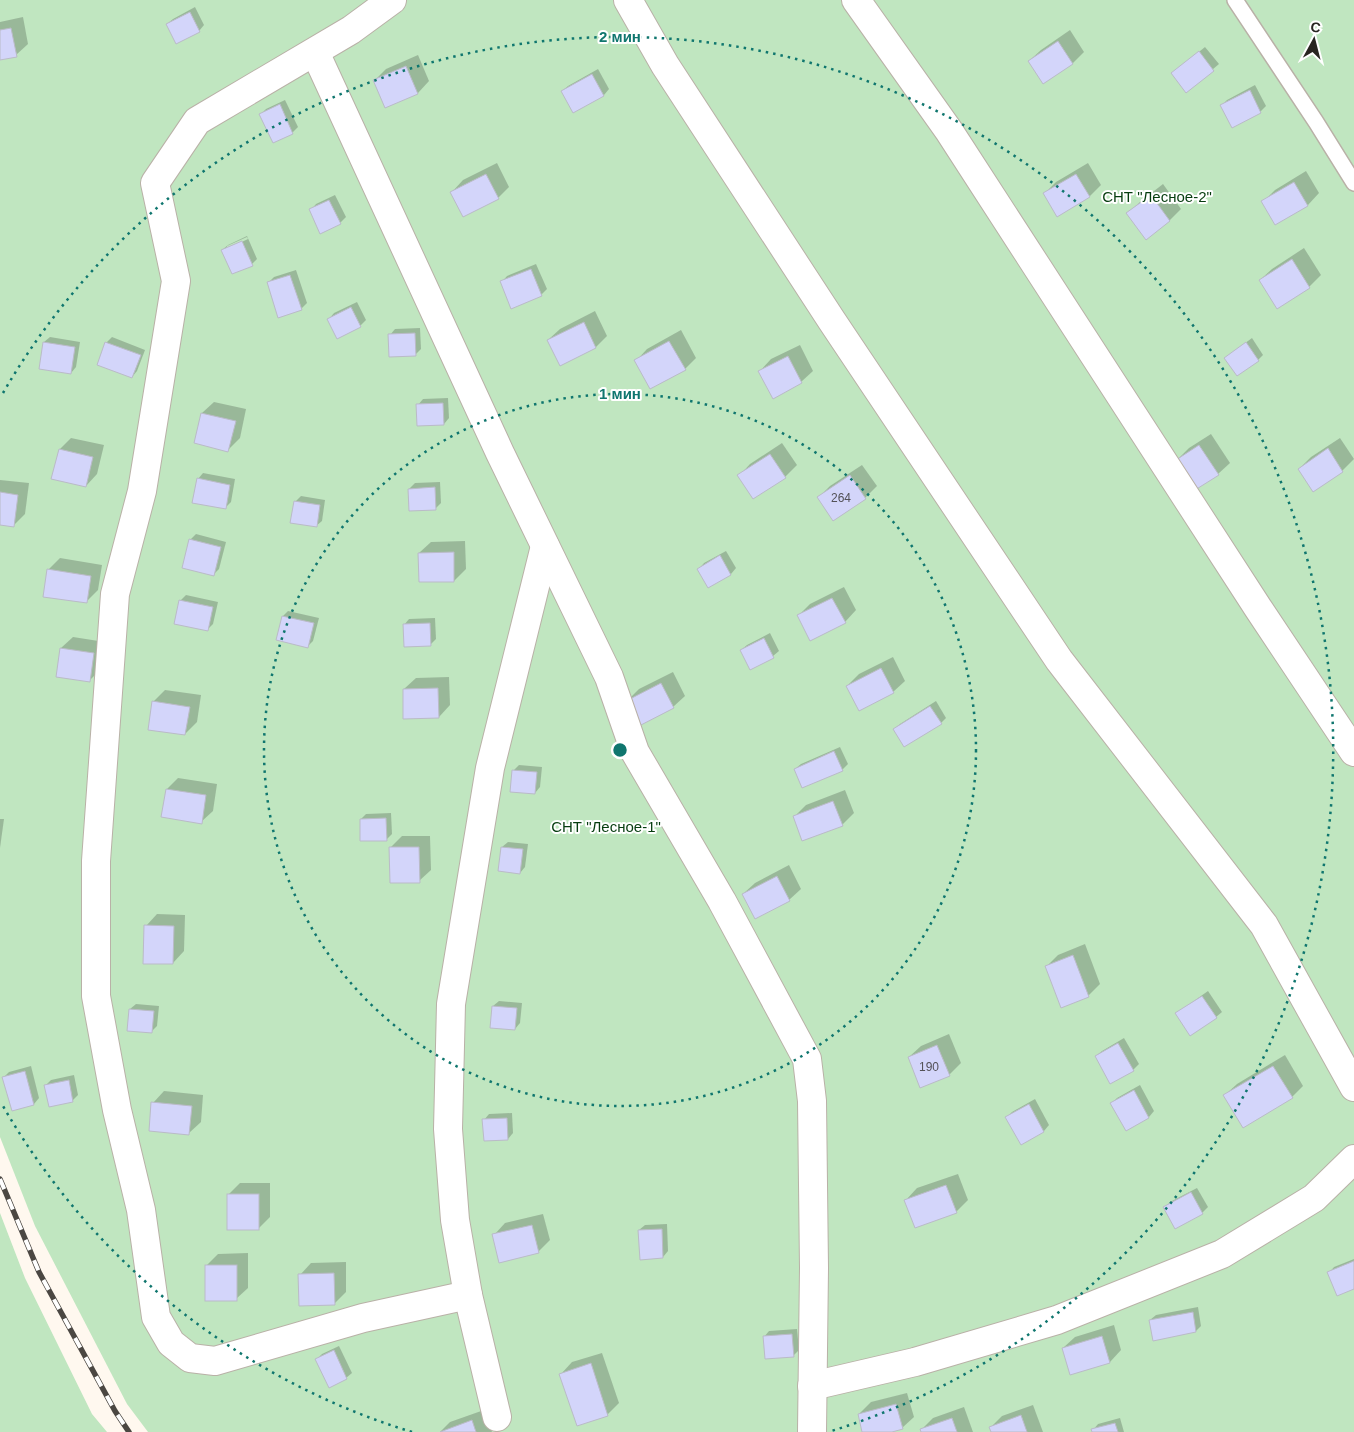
<svg xmlns="http://www.w3.org/2000/svg" width="1354" height="1432" font-family="Arial,sans-serif">
<style>
.green{fill:#c0e6c0}
.shadow{fill:#0003;fill-rule:evenodd}
.building{fill:#d3d5fa;stroke:#babbc7}
.lines{fill:none;stroke-linecap:round;stroke-linejoin:round}
.service-casing{stroke:#b9b1a7;stroke-width:18}
.minor-casing{stroke:#b9b1a7;stroke-width:30}
.service{stroke:#fff;stroke-width:15}
.minor{stroke:#fff;stroke-width:28}
.rail-casing{stroke:#4b4742;stroke-width:5.5}
.rail{stroke:#fff;stroke-width:4;stroke-dasharray:11;stroke-linecap:butt}
.ring{fill:none;stroke:#0f766e;stroke-width:2.5;stroke-dasharray:2.5 5}
.labels{text-anchor:middle;dominant-baseline:central;stroke-width:4;stroke-linejoin:round;paint-order:stroke}
.number-label{font-size:12px;fill:#535157}
.park-label{font-size:15px;fill:#063d0f;stroke:#fff}
.centre{fill:#0f766e;stroke:#fff;stroke-width:2.5}
.ring-label{font-size:15px;text-anchor:middle;font-weight:bold;fill:#0f766e;stroke:#fff;stroke-width:4;stroke-linejoin:round;paint-order:stroke}
</style>
<rect width="100%" height="100%" fill="#fff8ef"/>
<g class="green">
<polygon points="0,0 1354,0 1354,1432 148,1432 127,1404 35,1226 0,1137"/>
<polygon points="0,1213 25,1278 92,1414 107,1432 0,1432"/>
</g>
<g class="shadow">
<polygon points="195,7 204,25 199,31 167,24 173,19"/>
<polygon points="23,17 28,44 16,55 0,58 0,22"/>
<polygon points="1070,30 1084,52 1073,63 1043,82 1029,61 1041,50"/>
<polygon points="1205,47 1219,64 1187,91 1173,73"/>
<polygon points="418,55 429,81 418,93 385,106 374,81 386,69"/>
<polygon points="598,69 609,89 604,95 574,111 562,91 568,86"/>
<polygon points="1255,85 1266,106 1260,112 1232,126 1222,105 1227,100"/>
<polygon points="285,100 298,127 293,132 273,141 261,114 266,109"/>
<polygon points="497,163 509,187 498,198 452,192 463,180"/>
<polygon points="1088,163 1101,185 1090,196 1045,193 1056,182"/>
<polygon points="1306,171 1319,193 1308,205 1276,223 1263,202 1275,190"/>
<polygon points="1163,184 1181,209 1170,220 1146,238 1128,213 1140,202"/>
<polygon points="335,195 346,217 340,223 311,210 316,204"/>
<path d="M247,236L257,259L252,264L222,250L228,245ZM247,237L248,239L227,249V246Z"/>
<polygon points="1304,248 1321,275 1309,287 1278,307 1260,280 1272,269"/>
<polygon points="536,264 547,289 541,295 502,282 507,276"/>
<polygon points="296,270 307,303 301,309 268,283 274,277"/>
<polygon points="357,302 366,320 360,326 329,319 334,313"/>
<polygon points="595,311 607,336 596,347 548,340 560,329"/>
<polygon points="420,328 421,349 416,354 390,335 395,329"/>
<polygon points="681,330 696,358 685,369 636,361 647,349"/>
<polygon points="50,337 80,342 76,367 71,373 44,342"/>
<polygon points="112,337 145,350 137,371 132,377 106,343"/>
<polygon points="1252,338 1263,355 1258,360 1225,358"/>
<polygon points="800,345 813,371 801,382 760,371 771,359"/>
<polygon points="448,398 449,418 444,424 418,405 423,399"/>
<polygon points="214,402 246,409 240,438 228,450 202,413"/>
<polygon points="1211,434 1230,463 1218,474 1177,460 1189,448"/>
<polygon points="71,438 104,445 97,474 86,486 60,449"/>
<polygon points="1340,438 1354,459 1342,471 1299,469 1311,457"/>
<polygon points="782,443 797,465 785,477 753,498 739,476 750,464"/>
<polygon points="862,465 877,486 865,498 819,497 830,486"/>
<polygon points="203,473 235,479 231,502 225,508 198,479"/>
<polygon points="0,480 29,483 25,514 13,526 0,524"/>
<polygon points="440,482 441,503 435,509 409,489 415,483"/>
<polygon points="301,496 325,500 322,521 316,526 295,502"/>
<polygon points="196,534 226,542 219,569 214,574 190,540"/>
<polygon points="465,541 466,569 454,581 419,553 431,542"/>
<polygon points="726,551 736,568 731,574 709,586 699,569 704,563"/>
<polygon points="60,558 102,565 98,590 86,602 48,570"/>
<polygon points="844,587 856,610 845,622 798,616 810,604"/>
<polygon points="186,595 218,602 213,624 207,630 180,601"/>
<polygon points="288,611 319,618 313,641 307,647 283,616"/>
<polygon points="435,618 436,639 430,645 404,625 409,619"/>
<polygon points="770,633 779,651 773,656 751,668 741,650 747,645"/>
<polygon points="73,637 105,642 101,669 89,681 61,648"/>
<polygon points="893,657 905,681 893,692 847,686 859,674"/>
<polygon points="673,672 685,696 673,707 627,701 639,689"/>
<polygon points="449,677 450,705 439,717 404,689 416,678"/>
<polygon points="165,690 201,695 197,722 185,734 153,702"/>
<polygon points="936,701 946,718 941,723 894,729 900,724"/>
<polygon points="840,747 848,764 842,770 795,769 801,764"/>
<polygon points="519,765 542,767 540,787 535,793 514,770"/>
<polygon points="178,778 217,784 213,811 201,822 167,789"/>
<polygon points="845,790 854,813 842,825 795,816 806,805"/>
<polygon points="391,813 392,834 386,840 361,819 366,814"/>
<polygon points="0,819 4,819 0,848"/>
<polygon points="402,836 430,836 431,870 419,881 390,848"/>
<polygon points="508,842 528,844 525,867 520,873 499,870 502,847"/>
<polygon points="789,865 801,889 789,900 743,894 755,883"/>
<polygon points="157,914 185,915 184,951 173,963 146,926"/>
<polygon points="1085,944 1100,984 1088,996 1046,967 1058,955"/>
<polygon points="1208,991 1222,1012 1216,1017 1177,1013"/>
<polygon points="499,1001 522,1003 520,1023 515,1029 493,1006"/>
<polygon points="136,1004 159,1006 157,1026 151,1032 130,1009"/>
<polygon points="949,1034 961,1063 949,1075 909,1057 921,1046"/>
<polygon points="1124,1038 1139,1064 1133,1070 1096,1056 1102,1051"/>
<polygon points="1285,1055 1303,1086 1292,1097 1225,1095 1237,1084"/>
<polygon points="31,1066 39,1098 34,1104 13,1109 4,1077 9,1072"/>
<polygon points="74,1075 78,1095 72,1101 46,1085 51,1080"/>
<polygon points="1140,1085 1154,1111 1149,1117 1126,1129 1112,1103 1117,1098"/>
<polygon points="164,1091 203,1095 201,1122 189,1133 153,1103"/>
<polygon points="1035,1099 1049,1125 1044,1131 1021,1143 1007,1117 1012,1112"/>
<polygon points="512,1113 513,1133 508,1139 484,1120 489,1114"/>
<polygon points="958,1174 968,1200 956,1212 906,1200 917,1188"/>
<polygon points="240,1183 270,1183 270,1217 258,1229 228,1195"/>
<polygon points="1197,1188 1208,1207 1202,1213 1165,1208 1170,1202"/>
<polygon points="543,1214 550,1240 538,1252 494,1235 505,1223"/>
<polygon points="667,1224 668,1251 663,1257 639,1230 645,1225"/>
<polygon points="248,1253 248,1288 236,1299 207,1265 218,1254"/>
<polygon points="1354,1259 1354,1287 1329,1273 1334,1267"/>
<polygon points="346,1262 346,1292 335,1303 300,1275 311,1263"/>
<polygon points="1198,1307 1201,1326 1196,1331 1150,1320 1156,1315"/>
<polygon points="1114,1325 1121,1350 1110,1362 1063,1348 1075,1337"/>
<polygon points="797,1329 799,1350 793,1356 764,1337 769,1331"/>
<polygon points="339,1346 352,1373 346,1378 317,1359 322,1354"/>
<polygon points="602,1353 619,1403 607,1415 561,1374 572,1362"/>
<polygon points="907,1393 914,1417 902,1428 887,1432 864,1432 859,1414 871,1402"/>
<polygon points="1033,1405 1043,1432 992,1432 991,1427 1002,1416"/>
<polygon points="964,1407 973,1432 922,1432 921,1430 933,1418"/>
<polygon points="484,1410 492,1432 440,1432 450,1422"/>
<polygon points="1120,1418 1124,1432 1093,1432 1093,1430 1098,1424"/>
</g>
<g class="building">
<polygon points="190,12 200,32 176,44 166,24"/>
<polygon points="11,28 17,57 0,60 0,30"/>
<polygon points="1058,41 1073,64 1043,84 1028,61"/>
<polygon points="1199,51 1214,71 1186,93 1171,73"/>
<polygon points="406,66 418,94 385,108 373,80"/>
<polygon points="592,74 604,96 573,113 561,91"/>
<polygon points="1250,90 1261,113 1232,128 1220,105"/>
<polygon points="280,104 293,134 273,143 259,114"/>
<polygon points="486,174 499,199 463,217 450,192"/>
<polygon points="1076,174 1090,197 1057,217 1043,193"/>
<polygon points="1294,182 1308,206 1275,225 1261,201"/>
<polygon points="1151,195 1170,221 1146,240 1126,213"/>
<polygon points="329,200 341,224 320,234 309,209"/>
<polygon points="242,241 253,266 232,274 221,250"/>
<polygon points="1292,259 1310,288 1277,309 1259,280"/>
<polygon points="531,269 542,296 511,309 500,281"/>
<polygon points="290,275 302,310 278,318 267,282"/>
<polygon points="351,307 361,327 337,339 327,319"/>
<polygon points="584,322 596,348 560,366 547,340"/>
<polygon points="415,333 416,356 389,357 388,334"/>
<polygon points="669,341 686,370 650,389 634,360"/>
<polygon points="43,342 75,347 71,374 39,369"/>
<polygon points="105,342 141,355 132,378 97,365"/>
<polygon points="1246,342 1259,361 1237,376 1224,358"/>
<polygon points="788,356 802,383 773,399 758,371"/>
<polygon points="443,403 444,425 417,426 416,404"/>
<polygon points="201,413 236,421 228,452 194,443"/>
<polygon points="1199,445 1219,475 1195,490 1176,460"/>
<polygon points="1328,448 1343,472 1313,492 1298,469"/>
<polygon points="59,449 93,457 86,487 51,479"/>
<polygon points="770,454 786,478 753,499 737,475"/>
<polygon points="850,475 866,499 833,521 817,497"/>
<polygon points="197,478 230,485 226,509 192,503"/>
<polygon points="435,487 436,510 409,511 408,489"/>
<polygon points="0,492 18,495 14,527 0,525"/>
<polygon points="294,501 320,505 317,527 290,523"/>
<polygon points="189,539 221,547 214,576 182,568"/>
<polygon points="454,552 454,582 419,582 418,553"/>
<polygon points="720,555 731,575 708,588 697,569"/>
<polygon points="47,569 91,576 87,603 43,597"/>
<polygon points="832,598 846,623 810,641 797,615"/>
<polygon points="179,600 213,607 208,631 174,624"/>
<polygon points="282,616 314,623 308,648 276,640"/>
<polygon points="430,623 431,646 404,647 403,624"/>
<polygon points="764,638 774,658 750,670 740,650"/>
<polygon points="60,648 94,653 90,682 56,677"/>
<polygon points="881,668 894,693 859,711 846,686"/>
<polygon points="661,683 674,708 639,726 626,701"/>
<polygon points="438,688 439,718 403,719 403,689"/>
<polygon points="152,701 190,707 185,735 148,730"/>
<polygon points="930,706 942,724 904,747 893,729"/>
<polygon points="834,751 843,771 802,788 794,769"/>
<polygon points="512,770 537,772 535,794 510,792"/>
<polygon points="166,789 206,795 202,824 161,817"/>
<polygon points="833,801 843,826 802,841 793,816"/>
<polygon points="386,818 387,841 360,841 360,819"/>
<polygon points="389,847 419,847 420,883 390,883"/>
<polygon points="501,847 523,849 520,874 498,871"/>
<polygon points="777,876 790,901 755,919 742,894"/>
<polygon points="144,925 174,926 173,964 143,964"/>
<polygon points="1073,955 1089,997 1061,1008 1045,966"/>
<polygon points="1202,996 1217,1018 1190,1036 1175,1013"/>
<polygon points="492,1006 517,1008 515,1030 490,1028"/>
<polygon points="129,1009 154,1011 152,1033 127,1031"/>
<polygon points="1118,1043 1134,1071 1110,1084 1095,1056"/>
<polygon points="937,1045 950,1076 920,1088 908,1057"/>
<polygon points="1273,1066 1293,1098 1243,1128 1223,1095"/>
<polygon points="25,1071 34,1105 12,1111 2,1077"/>
<polygon points="69,1080 73,1102 49,1107 44,1085"/>
<polygon points="1134,1090 1149,1118 1126,1131 1110,1103"/>
<polygon points="151,1102 192,1106 189,1135 149,1131"/>
<polygon points="1029,1104 1044,1132 1021,1145 1005,1117"/>
<polygon points="507,1118 508,1140 484,1141 482,1119"/>
<polygon points="946,1185 957,1213 915,1228 904,1200"/>
<polygon points="1191,1192 1203,1214 1175,1229 1163,1207"/>
<rect x="227" y="1194" width="32" height="36"/>
<polygon points="532,1225 539,1253 499,1263 492,1234"/>
<polygon points="662,1229 663,1258 640,1260 638,1230"/>
<polygon points="1354,1261 1354,1289 1337,1296 1327,1272"/>
<rect x="205" y="1265" width="32" height="36"/>
<polygon points="334,1273 335,1305 299,1306 298,1274"/>
<polygon points="1193,1312 1196,1332 1153,1341 1149,1320"/>
<polygon points="792,1334 794,1357 765,1359 763,1336"/>
<polygon points="1102,1336 1110,1363 1070,1375 1062,1348"/>
<polygon points="334,1350 347,1379 329,1388 315,1359"/>
<polygon points="591,1363 608,1416 577,1426 559,1374"/>
<polygon points="896,1404 903,1429 892,1432 862,1432 858,1414"/>
<polygon points="1021,1415 1027,1432 991,1432 989,1427"/>
<polygon points="952,1418 957,1432 921,1432 920,1429"/>
<polygon points="472,1420 476,1432 440,1432"/>
<polygon points="1115,1423 1118,1432 1092,1432 1091,1429"/>
</g>
<g class="lines">
<defs>
<polyline id="service" points="1235,0 1316,122 1354,183"/>
<g id="minor">
<polyline points="392,0 351,30 197,121 155,183 176,281 142,491 115,594 96,861 96,996 117,1110 141,1210 156,1317 171,1343 190,1358 215,1361 363,1318 468,1295"/>
<polyline points="628,0 665,65 832,321 1059,660 1264,925 1354,1087"/>
<polyline points="856,0 949,131 1258,608 1354,752"/>
<polyline points="315,52 500,453 609,677 635,752 722,901 807,1059 812,1101 814,1268 812,1432"/>
<polyline points="812,1386 915,1362 1057,1320 1222,1254 1314,1198 1354,1159"/>
<polyline points="497,1417 468,1295 455,1220 448,1129 451,1004 490,768 545,546"/>
</g>
</defs>
<use href="#service" class="service-casing"/>
<use href="#minor" class="minor-casing"/>
<use href="#service" class="service"/>
<use href="#minor" class="minor"/>
<defs>
<polyline id="rail" points="0,1179 39,1272 115,1411 129,1432"/>
</defs>
<use href="#rail" class="rail-casing"/>
<use href="#rail" class="rail"/>
</g>
<g class="ring">
<circle cx="620" cy="750" r="356"/>
<path d="M412 1432A713 713 0 0 1 3 1106M3 393A713 713 0 1 1 828 1432"/>
</g>
<g class="labels">
<g class="number-label">
<text x="841" y="498">264</text>
<text x="929" y="1067">190</text>
</g>
<g class="park-label">
<text x="1157" y="196">СНТ "Лесное-2"</text>
<text x="606" y="826">СНТ "Лесное-1"</text>
</g>
</g>
<circle cx="620" cy="750" r="8" class="centre"/>
<g class="ring-label">
<text x="620" y="42">2 мин</text>
<text x="620" y="399">1 мин</text>
</g>
<g transform="translate(1314 40) rotate(7)" stroke="#ffffff" stroke-width="4" paint-order="stroke">
<path d="M0-4L9 19L0 12L-9 19Z" fill="#282521"/>
<text y="-8" font-size="14" font-weight="bold" text-anchor="middle" fill="#282521">С</text>
</g>
</svg>
